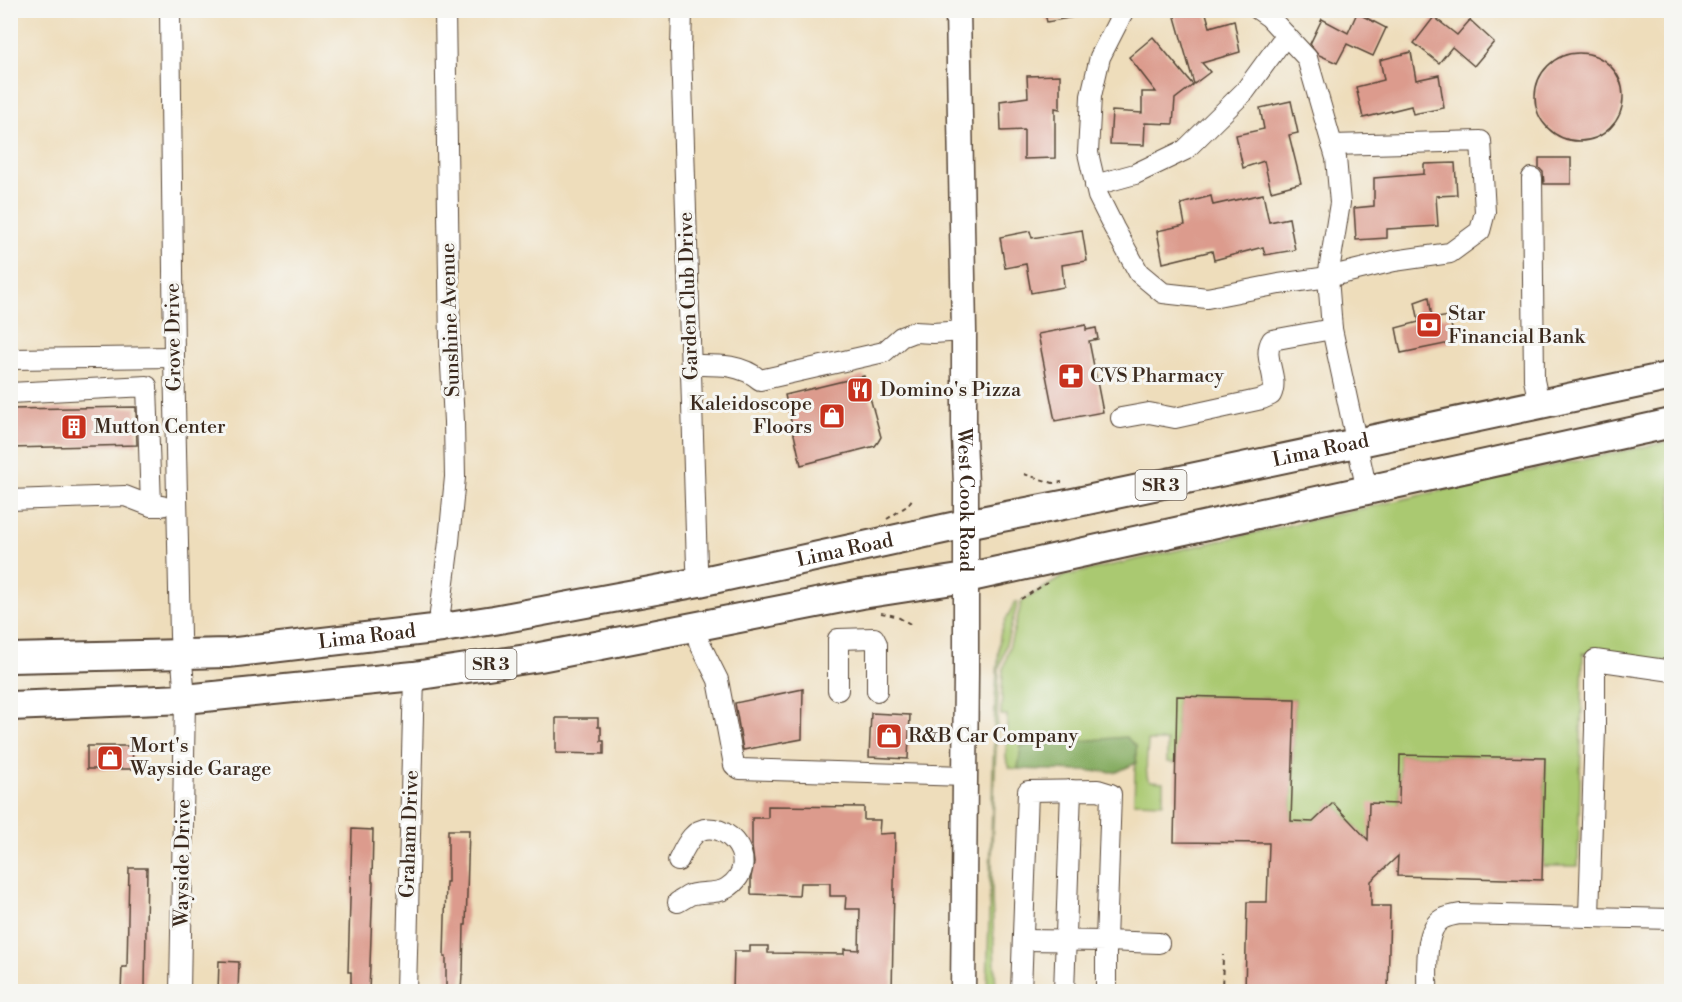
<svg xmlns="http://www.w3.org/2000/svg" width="1682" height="1002" font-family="'Libre Bodoni',serif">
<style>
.green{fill:#aac971;stroke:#727a48;stroke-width:1.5}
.forest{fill:#87ad63;stroke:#616c40;stroke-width:1.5}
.building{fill:#dc9b8d}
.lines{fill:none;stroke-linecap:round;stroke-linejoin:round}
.minor-casing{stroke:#564536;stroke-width:22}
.major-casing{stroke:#564536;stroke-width:27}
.highway-casing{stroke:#564536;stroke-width:32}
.path{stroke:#564536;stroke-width:2;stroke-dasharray:4.5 4.5;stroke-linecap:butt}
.minor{stroke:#fff;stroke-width:20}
.major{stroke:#fff;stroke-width:24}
.highway{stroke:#fff;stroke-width:28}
.labels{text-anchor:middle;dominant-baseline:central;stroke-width:6;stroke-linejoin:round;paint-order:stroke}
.shield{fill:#f6f6f2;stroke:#73675e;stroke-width:1.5}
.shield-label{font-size:18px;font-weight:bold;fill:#3b2a1e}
.street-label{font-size:20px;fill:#3b2a1e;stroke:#f6f6f2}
.poi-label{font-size:20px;fill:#3b2a1e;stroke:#f6f6f2;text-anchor:start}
</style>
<rect width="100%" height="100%" fill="#f6f6f2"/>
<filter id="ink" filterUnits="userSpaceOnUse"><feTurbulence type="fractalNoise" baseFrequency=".0167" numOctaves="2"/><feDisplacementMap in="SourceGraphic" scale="12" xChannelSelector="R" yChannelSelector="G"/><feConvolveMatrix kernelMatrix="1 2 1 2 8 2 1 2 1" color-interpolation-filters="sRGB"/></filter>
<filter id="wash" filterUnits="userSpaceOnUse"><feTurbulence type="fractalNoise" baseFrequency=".008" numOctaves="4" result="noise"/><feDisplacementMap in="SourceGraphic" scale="24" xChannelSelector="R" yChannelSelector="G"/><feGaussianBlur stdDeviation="1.35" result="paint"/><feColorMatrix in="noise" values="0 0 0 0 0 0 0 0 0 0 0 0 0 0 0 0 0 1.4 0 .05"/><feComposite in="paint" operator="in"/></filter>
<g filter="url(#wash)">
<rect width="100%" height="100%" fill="#edb"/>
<g class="green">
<path d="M1671,441V662L1583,653L1578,866H1543L1545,758L1400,755L1399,804L1368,840L1333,803L1313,822L1291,821L1295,699L1177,696L1176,763L1167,762V741H1148C1148,754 1144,767 1148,779L1151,781L1163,782V803L1134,802L1136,746H1022L1018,769L1010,768L1006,758L1007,715H1001L1003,670L1022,601L1064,576L1515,474Z"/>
<polygon points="1015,602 1018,602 999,669 992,845 992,898 996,991 987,991 995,698 1000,635 1005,621"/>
</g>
<polygon class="forest" points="1126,737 1136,746 1136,763 1117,772 1018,769 1021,746"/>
<g id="blocks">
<g class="building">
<polygon points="1044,10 1079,10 1080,16 1047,22"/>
<polygon points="1173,10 1205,10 1210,27 1234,20 1240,52 1202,63 1210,72 1194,84"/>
<polygon points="1357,13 1386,28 1373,56 1347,44 1337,63 1319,55 1310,44 1322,19 1348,33"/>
<polygon points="1434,17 1457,35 1470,20 1494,42 1474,66 1452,47 1439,63 1414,43"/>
<polygon points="1153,37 1193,85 1175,99 1173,124 1145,123 1144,145 1110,144 1112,111 1142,113 1142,92 1156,92 1129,57"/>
<polygon points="1411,52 1416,80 1439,75 1444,108 1413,114 1411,106 1363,118 1356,87 1384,80 1380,60"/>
<circle cx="1579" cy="97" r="44"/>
<polygon points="1060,75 1060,109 1055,108 1055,158 1024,159 1024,130 1001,131 1000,101 1028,97 1027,76"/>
<polygon points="1291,101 1298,133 1289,135 1301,183 1271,191 1264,161 1243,168 1236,135 1264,129 1260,108"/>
<polygon points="1539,158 1571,158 1571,184 1544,184 1543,172 1539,168"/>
<polygon points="1455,163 1457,195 1436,196 1438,226 1387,229 1387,238 1356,240 1354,208 1374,206 1374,178 1424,174 1424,164"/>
<polygon points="1263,194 1269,222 1289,218 1295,250 1265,255 1263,247 1214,260 1212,251 1163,263 1157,231 1185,225 1181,204 1211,196 1213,205"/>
<polygon points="1082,230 1087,261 1062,265 1064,287 1031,293 1026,264 1005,268 1000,237 1030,231 1032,238"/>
<polygon points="1429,297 1432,319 1449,316 1455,342 1401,353 1396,328 1419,322 1415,302"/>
<polygon points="1086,325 1086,330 1096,328 1098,339 1089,341 1103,412 1055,421 1038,334"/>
<polygon points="864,376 881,437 878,442 875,446 801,465 785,395"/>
<polygon points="136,407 137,445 10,448 10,409"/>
<polygon points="803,689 802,739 743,750 735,703"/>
<polygon points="1177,696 1295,699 1291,821 1313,822 1333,803 1368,840 1369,803 1399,804 1400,755 1545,758 1542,880 1397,876 1398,856 1371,881 1371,906 1390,906 1388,992 1245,992 1247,902 1267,902 1269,843 1174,842"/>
<polygon points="871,713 910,715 908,759 869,757"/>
<polygon points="556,718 598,718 598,727 601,727 601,741 604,741 604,754 556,753"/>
<polygon points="87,746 133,746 132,769 87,769"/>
<polygon points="768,806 864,807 864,820 880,820 879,834 895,833 892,992 733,992 734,951 750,951 750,946 768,946 768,953 844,954 844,949 859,950 860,909 845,909 846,896 830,896 830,883 800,883 799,896 751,894 751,877 754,863 752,847 752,818 768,818"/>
<polygon points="352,829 373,830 372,881 373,882 369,992 351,992 351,972 348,972"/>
<polygon points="448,830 469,830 466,925 464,925 463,974 462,974 461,992 446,992 446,957 444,957 446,882 448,882"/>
<polygon points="129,868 147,868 145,988 140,988 140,992 121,992 122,967 127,967"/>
<polygon points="219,961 239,962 238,992 218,992"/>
</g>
</g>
</g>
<g filter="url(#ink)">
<use href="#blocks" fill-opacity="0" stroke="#564536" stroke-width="1.5"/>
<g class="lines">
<defs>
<g id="minor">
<polyline points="170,10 174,357 180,636 185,699 180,992"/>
<polyline points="682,10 681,49 697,566 699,582"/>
<polyline points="1124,10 1100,57 1091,96 1088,153 1098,196 1114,228 1139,273 1163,293 1207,298 1279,284 1328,277 1394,261 1450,253 1480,231 1485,212 1481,141 1332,145"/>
<polyline points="1259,10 1269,17 1307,58 1336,158 1340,203 1328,277 1332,329 1367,491"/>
<polyline points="1532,178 1534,380 1539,403"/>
<polyline points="1095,185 1135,174 1185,150 1245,91 1286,35"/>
<polyline points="10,359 174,357"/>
<path d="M691,365C715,365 740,363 760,380L884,352L901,337L914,332L933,333L964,331"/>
<polyline points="10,393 147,386 151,506"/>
<path d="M1121,418L1149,413L1175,418L1262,399L1271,395C1280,377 1261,357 1272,340L1332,329"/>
<polyline points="10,500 125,496 151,506 162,506"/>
<polyline points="696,625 699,642 718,680 734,765 740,769 965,776"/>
<polyline points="442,628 440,613 449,542 455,477 454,422 450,346 445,10"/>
<polyline points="838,690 838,639 874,638 877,644 877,691"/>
<path d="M678,902C682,900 686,897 690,895C702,891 716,895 727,888C769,860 716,808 692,837C686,844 682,853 678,861"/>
<polyline points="1589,916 1595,729 1595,660 1672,671"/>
<polyline points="1023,940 1106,941 1106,992"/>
<polyline points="406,992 414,676"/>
<polyline points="1021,992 1028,791 1098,790 1111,794 1106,941 1159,943"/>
<polyline points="1064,992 1071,790"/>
<path d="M1427,992C1428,972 1423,930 1442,919C1448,916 1454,915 1460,914L1672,919"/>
</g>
<g id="major">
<path id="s1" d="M958,10L964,331V437L966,485V673L963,992"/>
</g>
<g id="highway">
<path id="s2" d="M10,658L228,653L442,628L494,620L699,582L966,524L1073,503L1672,376"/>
<polyline points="10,706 185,699 414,676 540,657 862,594 966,578 1672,423"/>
</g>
</defs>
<use href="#minor" class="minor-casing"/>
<use href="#major" class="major-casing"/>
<use href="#highway" class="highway-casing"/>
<g class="path">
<polyline points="1024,474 1053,483 1062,482"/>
<polyline points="887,519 907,506 913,498"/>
<polyline points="1021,599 1047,583"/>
<polyline points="881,613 896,616 912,625"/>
<polyline points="1222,992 1223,955"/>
</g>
<use href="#minor" class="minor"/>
<use href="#major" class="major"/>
<use href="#highway" class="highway"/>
</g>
</g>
<defs>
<symbol id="bank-square" viewBox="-11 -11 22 22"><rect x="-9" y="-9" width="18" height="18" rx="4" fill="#c8321e" stroke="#f6f6f2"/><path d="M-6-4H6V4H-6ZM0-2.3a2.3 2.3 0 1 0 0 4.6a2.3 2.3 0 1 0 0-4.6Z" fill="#fff"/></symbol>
<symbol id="pharmacy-square" viewBox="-11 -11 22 22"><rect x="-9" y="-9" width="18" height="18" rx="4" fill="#c8321e" stroke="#f6f6f2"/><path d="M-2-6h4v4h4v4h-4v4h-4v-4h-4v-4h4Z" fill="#fff"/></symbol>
<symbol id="restaurant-square" viewBox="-11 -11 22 22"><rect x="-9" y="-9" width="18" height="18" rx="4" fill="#c8321e" stroke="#f6f6f2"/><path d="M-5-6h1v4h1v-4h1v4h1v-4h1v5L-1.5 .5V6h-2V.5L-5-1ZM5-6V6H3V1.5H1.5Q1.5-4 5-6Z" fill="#fff"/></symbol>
<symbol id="shop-square" viewBox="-11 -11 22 22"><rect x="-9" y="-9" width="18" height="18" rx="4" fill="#c8321e" stroke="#f6f6f2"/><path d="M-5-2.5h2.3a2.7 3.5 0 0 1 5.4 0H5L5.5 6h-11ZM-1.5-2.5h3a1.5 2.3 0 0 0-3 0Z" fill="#fff"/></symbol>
<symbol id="building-square" viewBox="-11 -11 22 22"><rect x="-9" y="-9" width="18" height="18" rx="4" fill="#c8321e" stroke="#f6f6f2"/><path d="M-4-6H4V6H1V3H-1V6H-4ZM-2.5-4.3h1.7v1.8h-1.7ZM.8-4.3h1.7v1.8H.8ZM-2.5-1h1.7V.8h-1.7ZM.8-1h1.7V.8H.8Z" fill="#fff"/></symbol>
</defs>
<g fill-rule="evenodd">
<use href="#bank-square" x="1414" y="310" width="30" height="30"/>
<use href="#pharmacy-square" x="1056" y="361" width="30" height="30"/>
<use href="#restaurant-square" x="845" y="375" width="30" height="30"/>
<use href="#shop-square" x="817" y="401" width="30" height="30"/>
<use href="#building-square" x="59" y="412" width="30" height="30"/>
<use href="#shop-square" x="874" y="721" width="30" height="30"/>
<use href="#shop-square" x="95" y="743" width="30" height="30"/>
</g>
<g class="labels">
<g class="shield">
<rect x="1135.5" y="470" width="51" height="30" rx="4.5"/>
<rect x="465.5" y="649" width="51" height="30" rx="4.5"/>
</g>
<g class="shield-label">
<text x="1161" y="485">SR 3</text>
<text x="491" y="664">SR 3</text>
</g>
<g class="street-label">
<text transform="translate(689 296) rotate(-92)">Garden Club Drive</text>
<text transform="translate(451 320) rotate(-92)">Sunshine Avenue</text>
<text transform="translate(174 337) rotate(-91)">Grove Drive</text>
<text stroke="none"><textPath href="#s2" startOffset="1330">Lima Road</textPath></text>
<text stroke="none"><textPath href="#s1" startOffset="490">West Cook Road</textPath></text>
<text stroke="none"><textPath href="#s2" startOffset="844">Lima Road</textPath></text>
<text stroke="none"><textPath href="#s2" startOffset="358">Lima Road</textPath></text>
<text transform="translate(410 834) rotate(-88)">Graham Drive</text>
<text transform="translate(183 863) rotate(-89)">Wayside Drive</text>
</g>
<g class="poi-label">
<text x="1448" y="314">Star<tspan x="1448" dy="23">Financial Bank</tspan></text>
<text x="1090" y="376">CVS Pharmacy</text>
<text x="880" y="390">Domino's Pizza</text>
<text x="812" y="404" text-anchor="end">Kaleidoscope<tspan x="812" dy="23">Floors</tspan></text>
<text x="94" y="427">Mutton Center</text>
<text x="908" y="736">R&amp;B Car Company</text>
<text x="130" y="746">Mort's<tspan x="130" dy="23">Wayside Garage</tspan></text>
</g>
</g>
<rect width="1682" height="1002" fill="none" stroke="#f6f6f2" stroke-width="36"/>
</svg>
